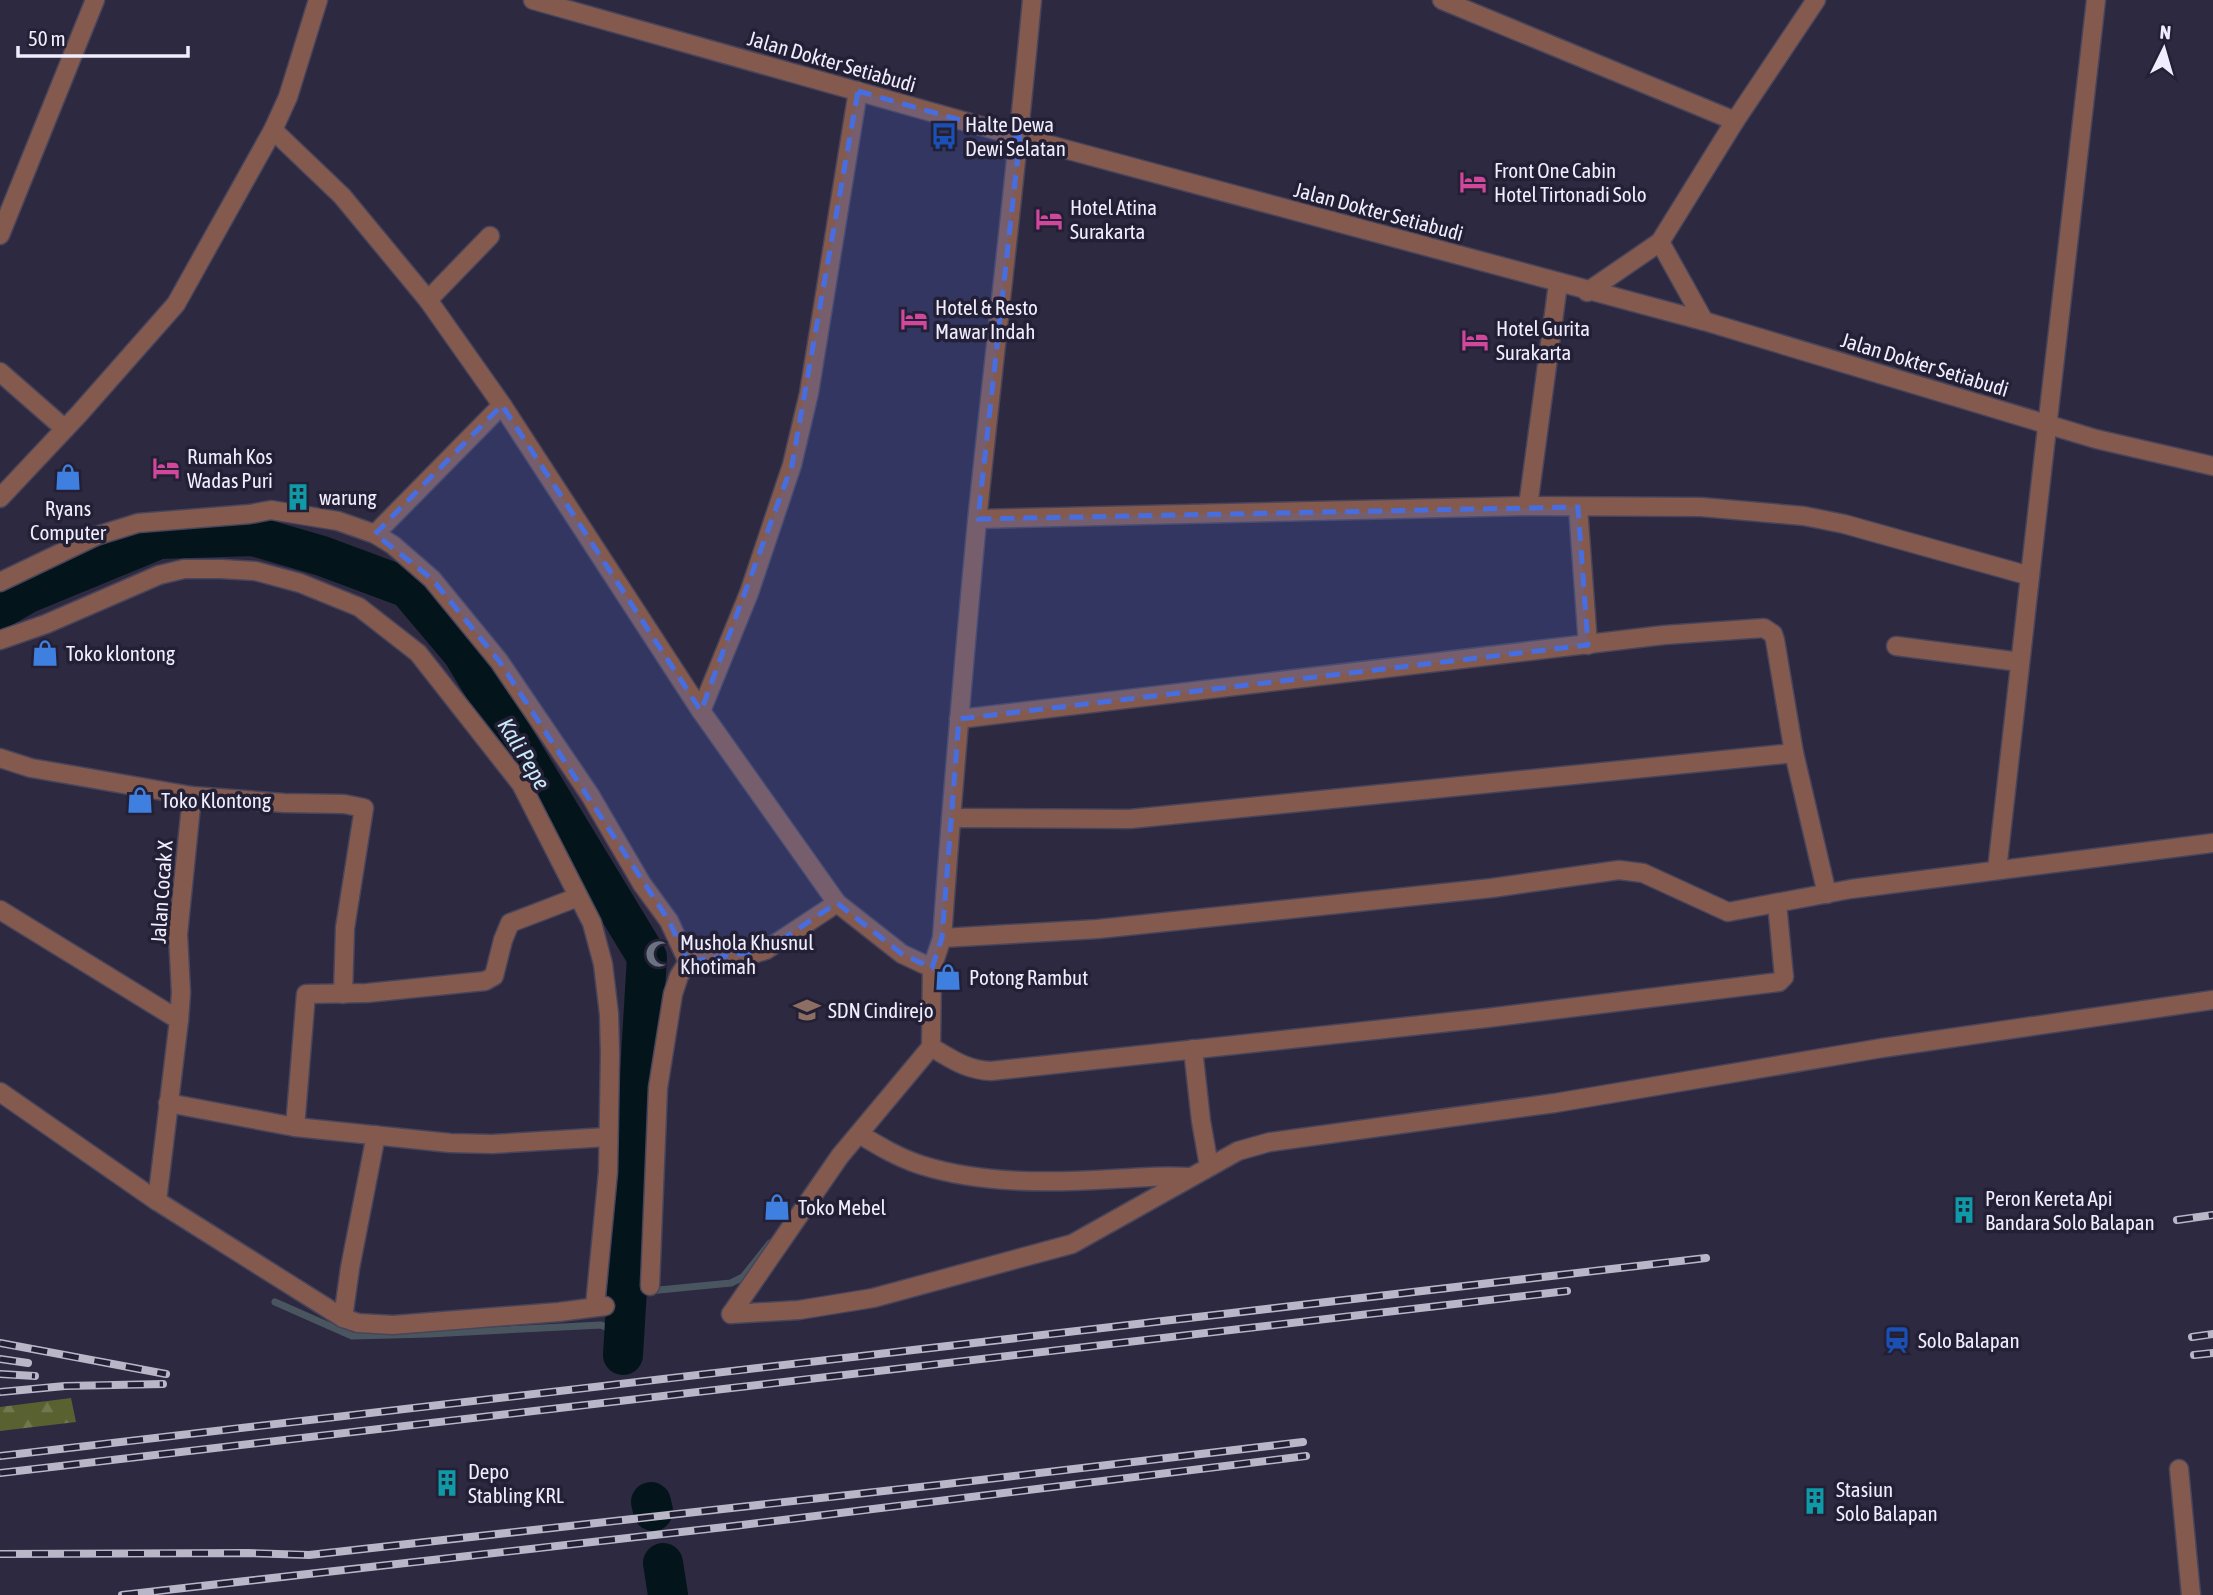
<svg xmlns="http://www.w3.org/2000/svg" width="2213" height="1595" font-family="'Asap Condensed',sans-serif">
<style>
.forest{fill:url(#forest-firs)}
.lines{fill:none;stroke-linecap:round;stroke-linejoin:round}
.stream{stroke:#4a565f;stroke-width:7}
.river{stroke:#03151b;stroke-width:40}
.minor-casing{stroke:#48455b;stroke-width:21}
.tertiary-casing{stroke:#48455b;stroke-width:21}
.minor{stroke:#845a4f;stroke-width:18}
.tertiary{stroke:#845a4f;stroke-width:18}
.rail-casing{stroke:#b9b6c8;stroke-width:8}
.rail{stroke:#232036;stroke-width:5;stroke-dasharray:16;stroke-linecap:butt}
.marked{fill:#476ee0;fill-opacity:0.2;stroke:#476ee0;stroke-width:5;stroke-dasharray:14 9;stroke-linejoin:round}
.labels{text-anchor:middle;dominant-baseline:central;stroke-width:7;stroke-linejoin:round;paint-order:stroke}
.street-label{font-size:21px;fill:#f0eefe;stroke:#232036}
.poi-label{font-size:21px;fill:#f0eefe;stroke:#232036;text-anchor:start}
.water-label{font-size:23px;font-style:italic;fill:#c9ebf8;stroke:#232036}
</style>
<defs>
<pattern id="forest-firs" width="22" height="20" patternUnits="userSpaceOnUse" patternTransform="scale(1.75)"><rect width="22" height="20" fill="#596131"/><path d="M5 1l3.5 6h-7zM16 11l3.5 6h-7z" fill="#717850"/></pattern>
</defs>
<rect width="100%" height="100%" fill="#2d2941"/>
<polygon class="forest" points="71,1398 76,1422 0,1431 0,1407"/>
<g class="lines">
<g class="stream">
<polyline points="628,1293 731,1283 743,1277 770,1243"/>
<polyline points="275,1302 352,1336 429,1334 601,1325 622,1334"/>
</g>
<g class="river">
<polyline points="0,609 28,593 159,539 253,536 322,556 408,588 462,652 647,957 623,1355"/>
<polyline points="651,1502 653,1511"/>
<polyline points="663,1563 668,1595"/>
</g>
<defs>
<g id="minor">
<polyline points="1442,0 1735,121"/>
<polyline points="273,130 342,196 428,300 502,405 701,711 837,903 902,954 932,968 931,1047 840,1156 731,1314"/>
<polyline points="0,235 95,0"/>
<polyline points="428,300 490,236"/>
<polyline points="0,372 65,429"/>
<polyline points="0,498 79,414 176,304 273,130 288,97 318,0"/>
<polyline points="1528,506 1558,284"/>
<polyline points="1578,507 1588,645"/>
<polyline points="978,519 1528,506 1701,507 1804,516 1844,524 2030,576 1997,870"/>
<polyline points="375,534 502,405"/>
<polyline points="2030,576 2096,0"/>
<polyline points="0,582 96,536 138,523 250,514 271,510 338,521 375,534 393,545 432,579 499,661 590,795 642,884 669,921 688,962 679,976 673,994 658,1088 650,1286"/>
<polyline points="0,640 46,624 159,575 184,569 221,569 255,571 300,583 359,607 418,653 521,784 592,923 603,964 609,1014 610,1054 608,1172 595,1306"/>
<polyline points="1896,646 2020,662"/>
<polyline points="701,711 749,593 792,465 809,393 858,91"/>
<polyline points="959,719 1664,635 1764,628 1773,634 1775,640 1794,753 1827,894"/>
<polyline points="0,758 31,768 192,796 178,934 181,993 179,1020"/>
<polyline points="192,796 284,803 344,804 364,808 345,928 343,994"/>
<polyline points="951,818 1130,819 1794,753"/>
<polyline points="0,910 179,1020 157,1201"/>
<polyline points="942,938 1098,929 1492,888 1619,870 1643,873 1728,912 1851,889 2213,843"/>
<polyline points="688,962 737,959 766,950 837,903"/>
<path d="M932,968L942,938C952,799 964,660 977,521C995,347 1016,174 1032,0"/>
<path d="M931,1047C952,1059 966,1070 991,1071L1487,1018L1779,982L1784,977L1777,903"/>
<polyline points="1193,1049 1201,1121 1209,1166"/>
<polyline points="0,1092 157,1201 343,1318 358,1323 393,1325 559,1312 605,1306"/>
<polyline points="168,1103 295,1127 450,1143 492,1144 608,1137"/>
<polyline points="295,1127 306,994 367,993 485,981 494,976 503,940 510,923 578,897"/>
<path d="M859,1134C879,1146 899,1158 921,1165C981,1184 1051,1183 1113,1179C1138,1178 1162,1175 1188,1177"/>
<polyline points="731,1314 799,1310 873,1298 1072,1244 1238,1151 1270,1142 1555,1103 1882,1048 2213,1000"/>
<polyline points="343,1318 350,1268 376,1135"/>
<polyline points="2179,1469 2191,1595"/>
</g>
<g id="tertiary">
<polyline points="533,0 1020,137 1704,321 2096,439 2213,466"/>
<polyline points="1660,242 1704,321"/>
<polyline points="1587,292 1660,242 1735,121 1816,0"/>
</g>
</defs>
<use href="#minor" class="minor-casing"/>
<use href="#tertiary" class="tertiary-casing"/>
<use href="#minor" class="minor"/>
<use href="#tertiary" class="tertiary"/>
<defs>
<g id="rail">
<polyline points="2177,1220 2213,1215"/>
<polyline points="2192,1337 2213,1334"/>
<polyline points="0,1343 166,1374"/>
<polyline points="2194,1355 2213,1353"/>
<polyline points="0,1359 28,1363"/>
<polyline points="0,1374 35,1376"/>
<polyline points="0,1392 65,1386 163,1384"/>
<polyline points="0,1456 1706,1258"/>
<polyline points="0,1473 1567,1291"/>
<polyline points="0,1554 248,1553 309,1555 938,1485 1303,1442"/>
<polyline points="122,1595 734,1526 1306,1456"/>
</g>
</defs>
<use href="#rail" class="rail-casing"/>
<use href="#rail" class="rail"/>
</g>
<path class="marked" d="M858,91L1020,137L978,519L1578,507L1588,645L959,719L942,938L932,968L902,954L837,903L766,950L688,962L669,921L499,661L432,579L375,534L502,405L701,711L792,465Z"/>
<defs>
<symbol id="bus-bare" viewBox="-9 -9 18 18"><path d="M-5-6H5V4H4V6H2V4H-2V6H-4V4H-5ZM-3.5-4V0h7V-4ZM-3.5 1.2v1.5H-2V1.2ZM2 1.2v1.5H3.5V1.2Z" fill="#1a4fb4" stroke="#232036" stroke-width="2.5" paint-order="stroke"/></symbol>
<symbol id="hotel-bare" viewBox="-9 -9 18 18"><path d="M-6-4.5h1.5V1H6V5H4.5V3h-9V5H-6ZM-4 0a1.8 1.8 0 1 1 3.6 0ZM.5 0V-2.5h3Q6-2.5 6 0Z" fill="#d1479c" stroke="#232036" stroke-width="2.5" paint-order="stroke"/></symbol>
<symbol id="shop-bare" viewBox="-9 -9 18 18"><path d="M-5-2.5h2.3a2.7 3.5 0 0 1 5.4 0H5L5.5 6h-11ZM-1.5-2.5h3a1.5 2.3 0 0 0-3 0Z" fill="#3f7fe0" stroke="#232036" stroke-width="2.5" paint-order="stroke"/></symbol>
<symbol id="building-bare" viewBox="-9 -9 18 18"><path d="M-4-6H4V6H1V3H-1V6H-4ZM-2.5-4.3h1.7v1.8h-1.7ZM.8-4.3h1.7v1.8H.8ZM-2.5-1h1.7V.8h-1.7ZM.8-1h1.7V.8H.8Z" fill="#0f9aa8" stroke="#232036" stroke-width="2.5" paint-order="stroke"/></symbol>
<symbol id="mosque-bare" viewBox="-9 -9 18 18"><path d="M3.5-4.9A6 6 0 1 0 3.5 4.9A5 5 0 1 1 3.5-4.9Z" fill="#6b7280" stroke="#232036" stroke-width="2.5" paint-order="stroke"/></symbol>
<symbol id="school-bare" viewBox="-9 -9 18 18"><path d="M0-5L7-2L0 1L-7-2ZM-4 1L0 2.5L4 1V4Q0 6-4 4Z" fill="#8d6e63" stroke="#232036" stroke-width="2.5" paint-order="stroke"/></symbol>
<symbol id="station-bare" viewBox="-9 -9 18 18"><path d="M-3-6H3Q5-6 5-4V2Q5 4 3 4L4.5 6H3L1.5 4h-3L-3 6H-4.5L-3 4Q-5 4-5 2V-4Q-5-6-3-6ZM-3.5-4v3h7v-3ZM-3.5 1v1.5H-2V1ZM2 1v1.5H3.5V1Z" fill="#1a4fb4" stroke="#232036" stroke-width="2.5" paint-order="stroke"/></symbol>
</defs>
<g fill-rule="evenodd">
<use href="#bus-bare" x="925" y="117" width="38" height="38"/>
<use href="#hotel-bare" x="1454" y="163" width="38" height="38"/>
<use href="#hotel-bare" x="1030" y="200" width="38" height="38"/>
<use href="#hotel-bare" x="895" y="300" width="38" height="38"/>
<use href="#hotel-bare" x="1456" y="321" width="38" height="38"/>
<use href="#hotel-bare" x="147" y="449" width="38" height="38"/>
<use href="#shop-bare" x="49" y="458" width="38" height="38"/>
<use href="#building-bare" x="279" y="478" width="38" height="38"/>
<use href="#shop-bare" x="26" y="634" width="38" height="38"/>
<use href="#shop-bare" x="121" y="781" width="38" height="38"/>
<use href="#mosque-bare" x="640" y="935" width="38" height="38"/>
<use href="#shop-bare" x="929" y="958" width="38" height="38"/>
<use href="#school-bare" x="788" y="991" width="38" height="38"/>
<use href="#shop-bare" x="758" y="1188" width="38" height="38"/>
<use href="#building-bare" x="1945" y="1191" width="38" height="38"/>
<use href="#station-bare" x="1878" y="1321" width="38" height="38"/>
<use href="#building-bare" x="428" y="1464" width="38" height="38"/>
<use href="#building-bare" x="1796" y="1482" width="38" height="38"/>
</g>
<g class="labels">
<g class="street-label">
<text transform="translate(832 61) rotate(16)">Jalan Dokter Setiabudi</text>
<text transform="translate(1379 211) rotate(15)">Jalan Dokter Setiabudi</text>
<text transform="translate(1925 364) rotate(17)">Jalan Dokter Setiabudi</text>
<text transform="translate(161 892) rotate(-86)">Jalan Cocak X</text>
</g>
<g class="poi-label">
<text x="965" y="124">Halte Dewa<tspan x="965" dy="24">Dewi Selatan</tspan></text>
<text x="1494" y="170">Front One Cabin<tspan x="1494" dy="24">Hotel Tirtonadi Solo</tspan></text>
<text x="1070" y="207">Hotel Atina<tspan x="1070" dy="24">Surakarta</tspan></text>
<text x="935" y="307">Hotel &amp; Resto<tspan x="935" dy="24">Mawar Indah</tspan></text>
<text x="1496" y="328">Hotel Gurita<tspan x="1496" dy="24">Surakarta</tspan></text>
<text x="187" y="456">Rumah Kos<tspan x="187" dy="24">Wadas Puri</tspan></text>
<text x="319" y="497">warung</text>
<text x="68" y="508" text-anchor="middle">Ryans<tspan x="68" dy="24">Computer</tspan></text>
<text x="66" y="653">Toko klontong</text>
<text x="161" y="800">Toko Klontong</text>
<text x="680" y="942">Mushola Khusnul<tspan x="680" dy="24">Khotimah</tspan></text>
<text x="969" y="977">Potong Rambut</text>
<text x="828" y="1010">SDN Cindirejo</text>
<text x="1985" y="1198">Peron Kereta Api<tspan x="1985" dy="24">Bandara Solo Balapan</tspan></text>
<text x="798" y="1207">Toko Mebel</text>
<text x="1918" y="1340">Solo Balapan</text>
<text x="468" y="1471">Depo<tspan x="468" dy="24">Stabling KRL</tspan></text>
<text x="1836" y="1489">Stasiun<tspan x="1836" dy="24">Solo Balapan</tspan></text>
</g>
<g class="water-label">
<text transform="translate(524 754) rotate(59)">Kali Pepe</text>
</g>
</g>
<g transform="translate(2164 49) rotate(5)" stroke="#232036" stroke-width="5" paint-order="stroke">
<path d="M0-5L12 26L0 18L-12 26Z" fill="#f0eefe"/>
<text y="-10" font-size="19" font-weight="bold" text-anchor="middle" fill="#f0eefe">N</text>
</g>
<path d="M18 46v10h170v-10" fill="none" stroke="#f0eefe" stroke-width="3.5"/>
<text x="28" y="46" font-size="21" fill="#f0eefe" stroke="#232036" stroke-width="5" paint-order="stroke">50 m</text>
</svg>
